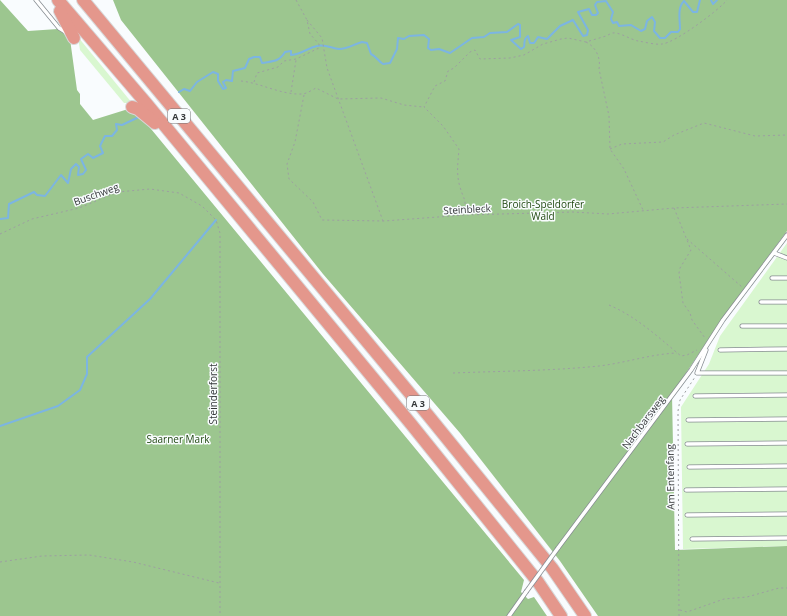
<svg xmlns="http://www.w3.org/2000/svg" width="787" height="616" font-family="'Open Sans',sans-serif">
<style>
.green{fill:#d9f7d0}
.forest{fill:#9cc68f}
.lines{fill:none;stroke-linecap:round;stroke-linejoin:round}
.stream{stroke:#7cb5e2;stroke-width:2}
.service-casing{stroke:#878d92;stroke-width:5}
.motorway-casing{stroke:#d7d7d8;stroke-width:14}
.path{stroke:#9c9fa1;stroke-width:1;stroke-dasharray:2 3;stroke-linecap:butt}
.service{stroke:#fff;stroke-width:3.5}
.motorway{stroke:#e4978c;stroke-width:12}
.service-bridge-casing{stroke:#878d92;stroke-width:5;stroke-linecap:butt}
.service-bridge{stroke:#fff;stroke-width:3.5}
.labels{text-anchor:middle;dominant-baseline:central;stroke-width:3;stroke-linejoin:round;paint-order:stroke}
.shield{fill:#f9fcfe;stroke:#707375;stroke-width:1}
.shield-label{font-size:9px;font-weight:bold;fill:#35383a}
.street-label{font-size:10px;fill:#35383a;stroke:#f9fcfe}
.park-label{font-size:10px;fill:#214912;stroke:#f9fcfe}
</style>
<rect width="100%" height="100%" fill="#f9fcfe"/>
<g class="green">
<polygon points="78,37 132,103 124,103 80,50"/>
<polygon points="787,243 787,546 683,549 681,407 709,364 720,336"/>
</g>
<g class="forest">
<polygon points="0,0 28,31 58,29 70,39 77,90 80,94 80,104 93,120 125,110 137,112 524,580 521,592 528,599 534,597 547,616 0,616"/>
<polygon points="113,0 787,0 787,231 718,325 672,394 675,550 787,546 787,616 598,616 560,561 460,433 323,274 121,20"/>
</g>
<g class="lines">
<g class="stream">
<polyline points="711,0 713,4 717,0"/>
<path d="M179,92L184,89L190,91L197,82L213,72L218,74V81L223,89L226,88L223,82L226,80L232,81L233,71L245,68L249,59L254,57H260L262,63C273,61 279,62 285,52L291,51V55C303,54 307,48 317,46C325,44 331,48 339,49C348,49 354,44 362,42L367,43L371,54C377,57 378,61 383,64L390,63L397,49L398,38L404,39L409,36L424,35L429,39L428,48L431,50L439,49L450,53L472,38L484,37L490,33L507,32L518,24L520,25V37L511,40L521,49L524,47C525,43 523,39 528,36L530,43H534L538,37L547,39L560,26L573,20L583,36L587,35L588,30L578,12L589,9L592,15H596L598,13L595,5L597,2L606,1L613,12L611,19L613,23L617,22L619,26L631,25L641,31L645,29L647,21L652,17L655,22L654,31L660,38H665L671,32H678L680,29C680,20 677,8 684,1L693,12H697L700,0"/>
<polyline points="0,219 8,218 9,204 34,192 37,195 45,196 61,175 68,183 71,169 76,164 79,167 78,175 83,174 86,170 81,159 88,154 93,158 103,153 100,146 105,136 112,136 117,130 116,124 122,125 141,116"/>
<polyline points="0,426 58,406 80,390 87,374 87,357 150,299 216,220"/>
</g>
<defs>
<g id="service">
<polyline points="36,0 59,28 67,33"/>
<polyline points="774,253 787,258"/>
<polyline points="772,278 787,278"/>
<polyline points="761,302 787,302"/>
<polyline points="742,326 787,326"/>
<polyline points="706,350 697,373 787,373"/>
<polyline points="720,350 787,349"/>
<polyline points="695,396 787,395"/>
<polyline points="688,420 787,419"/>
<polyline points="687,444 787,443"/>
<polyline points="689,467 787,466"/>
<polyline points="686,490 787,489"/>
<polyline points="687,515 787,514"/>
<polyline points="692,539 787,538"/>
<polyline points="558,548 691,370 723,320 787,235"/>
<polyline points="509,616 526,592"/>
</g>
<g id="motorway">
<polyline points="58,0 146,103 411,424 538,582 561,616"/>
<polyline points="83,0 427,414 552,568 585,616"/>
<polyline points="60,11 74,38"/>
<polyline points="132,107 138,109 155,123"/>
</g>
</defs>
<use href="#service" class="service-casing"/>
<use href="#motorway" class="motorway-casing"/>
<g class="path">
<polyline points="307,20 322,38 327,68 383,221"/>
<path d="M586,42C596,47 601,58 599,69L609,116L610,149L624,169L643,210"/>
<path d="M241,81C261,83 281,95 302,94C306,94 312,90 316,88L338,99L381,98L404,105L423,107"/>
<polyline points="254,82 257,73 278,67 284,61 296,59 319,48 319,44 310,34 307,20 296,0"/>
<polyline points="291,92 296,60"/>
<polyline points="304,95 295,142 287,164 289,179 313,202 322,220 384,221 465,215 573,212 608,214 674,208 787,204"/>
<polyline points="610,149 622,144 663,142 674,135 704,123 755,136 787,135"/>
<polyline points="674,208 691,250 680,268 679,273 683,303 690,313 692,320 705,338"/>
<path d="M465,214C466,197 464,201 460,187C456,174 458,162 459,149L443,126L424,107L435,86L445,81L448,71L454,68L470,52L475,50L480,59L510,58L524,55L543,44L561,39L568,38L586,42L606,36L612,33C620,32 629,39 638,41C645,42 655,45 662,44C675,43 719,10 727,0"/>
<polyline points="0,234 32,219 79,208 118,192 150,189 179,193 202,206 216,220 220,233 220,616"/>
<polyline points="687,239 742,287"/>
<path d="M609,305C637,317 658,337 681,356L687,355L697,350"/>
<path d="M453,373C502,371 550,371 599,366C625,363 651,354 677,353"/>
<polyline points="0,562 42,556 89,555 133,562 219,583"/>
<polyline points="680,610 687,612 724,599 747,597 779,588 787,588"/>
<polyline points="679,616 678,411 680,400 695,377"/>
</g>
<use href="#service" class="service"/>
<use href="#motorway" class="motorway"/>
<defs>
<polyline id="service-bridge" points="526,592 558,548"/>
</defs>
<use href="#service-bridge" class="service-bridge-casing"/>
<use href="#service-bridge" class="service-bridge"/>
</g>
<g class="labels">
<g class="shield">
<rect x="168" y="109" width="22" height="14" rx="3"/>
<rect x="407" y="396" width="22" height="14" rx="3"/>
</g>
<g class="shield-label">
<text x="179" y="116">A 3</text>
<text x="418" y="403">A 3</text>
</g>
<g class="street-label">
<text transform="translate(96 194) rotate(-20)">Buschweg</text>
<text transform="translate(467 209) rotate(-3)">Steinbleck</text>
<text transform="translate(213 394) rotate(-90)">Steinderforst</text>
<text transform="translate(643 422) rotate(-53)">Nachbarsweg</text>
<text transform="translate(670 477) rotate(-91)">Am Entenfang</text>
</g>
<g class="park-label">
<text x="543" y="204">Broich-Speldorfer<tspan x="543" dy="12">Wald</tspan></text>
<text x="178" y="439">Saarner Mark</text>
</g>
</g>
</svg>
